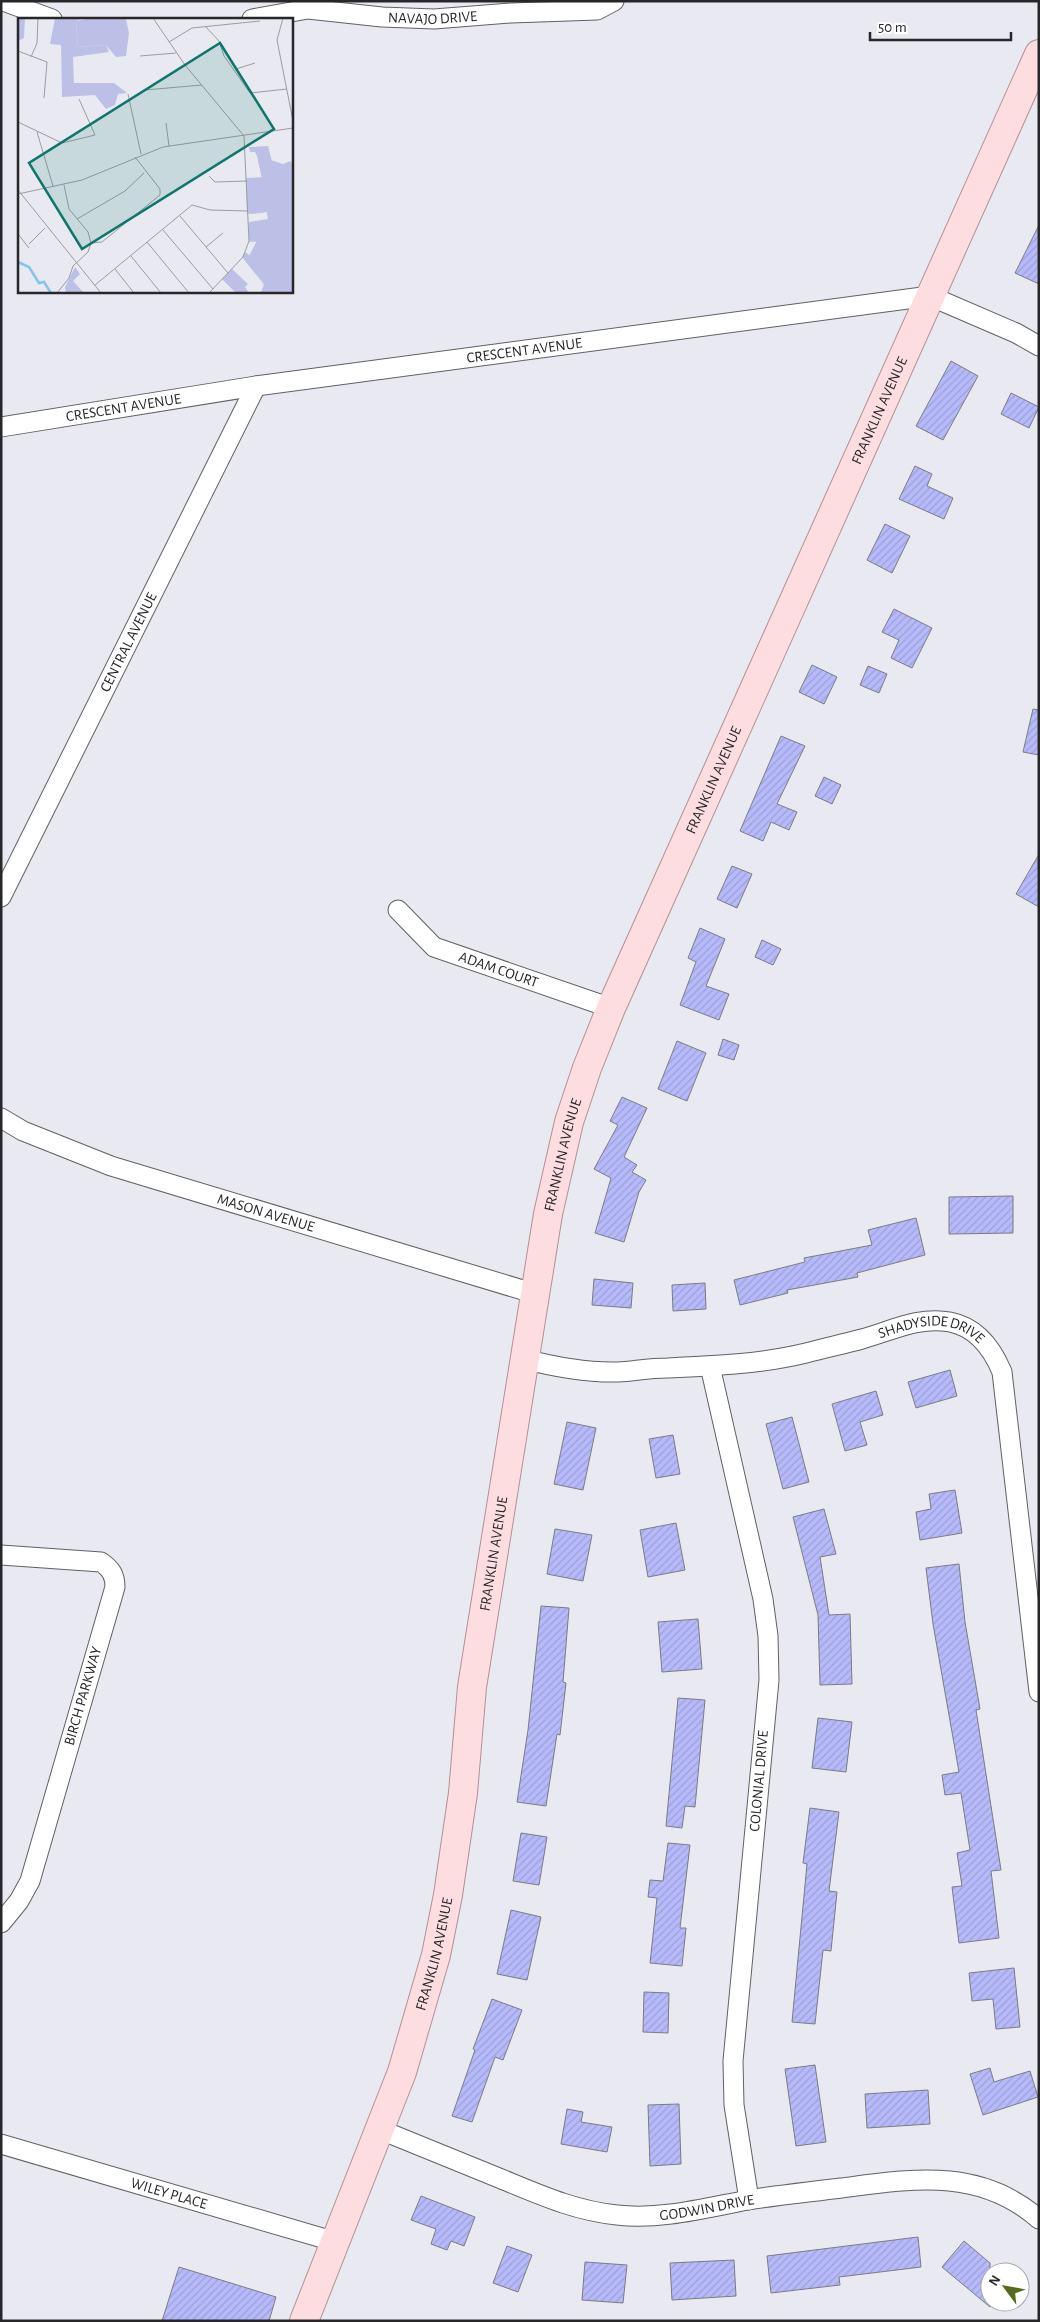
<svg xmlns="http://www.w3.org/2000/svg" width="1040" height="2322" font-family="'Alegreya Sans',sans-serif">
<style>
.building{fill:url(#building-hatch);stroke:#7b7b81}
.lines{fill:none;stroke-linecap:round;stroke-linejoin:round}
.street-casing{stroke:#606066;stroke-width:21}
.primary-casing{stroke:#b38f93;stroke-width:30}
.street{stroke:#fff;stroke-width:19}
.primary{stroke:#fedde0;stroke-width:28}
.labels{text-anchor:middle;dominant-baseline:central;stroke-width:5;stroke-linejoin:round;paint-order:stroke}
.street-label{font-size:15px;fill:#27272a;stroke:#fff}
.inset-river{fill:none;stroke:#82c5ef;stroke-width:2.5}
.inset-road{fill:none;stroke:#9b9ca1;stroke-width:1}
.view{fill:#0f766e;fill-opacity:0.15;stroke:#0f766e;stroke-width:2.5}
.inset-edge{fill:none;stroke:#27272a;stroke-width:2.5}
</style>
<defs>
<pattern id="building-hatch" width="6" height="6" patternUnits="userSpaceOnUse" patternTransform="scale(1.25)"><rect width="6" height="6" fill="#b6bafa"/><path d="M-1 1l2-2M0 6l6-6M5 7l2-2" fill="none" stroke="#9ca0d6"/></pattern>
</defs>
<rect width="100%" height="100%" fill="#e9eaf1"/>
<g class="building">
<polygon points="1039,225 1039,284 1015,273"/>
<polygon points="951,361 978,376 943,440 916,426"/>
<polygon points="1011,393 1039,407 1029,428 1001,414"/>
<polygon points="915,466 932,474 927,486 953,498 944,519 899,499"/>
<polygon points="885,524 910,536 892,573 867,560"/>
<polygon points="894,609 932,628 912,668 891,658 899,640 882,632"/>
<polygon points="812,665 837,677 824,704 799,692"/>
<polygon points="868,666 887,674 879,693 860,685"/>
<polygon points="1033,709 1039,710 1039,755 1023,752"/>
<polygon points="781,736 805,746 777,804 797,812 789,830 771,822 763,841 740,831"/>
<polygon points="824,777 841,785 832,804 815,796"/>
<polygon points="1039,854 1039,907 1016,894"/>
<polygon points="732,866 752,874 737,908 717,899"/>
<polygon points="700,928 725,939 706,986 729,994 719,1020 680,1005 696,962 688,958"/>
<polygon points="762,940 781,949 773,965 755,957"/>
<polygon points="723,1039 739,1045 734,1060 718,1055"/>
<polygon points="677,1041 706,1053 687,1101 658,1089"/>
<polygon points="622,1097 647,1108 624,1157 637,1165 632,1172 646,1180 639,1192 624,1242 595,1233 611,1178 594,1169 618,1125 610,1121"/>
<polygon points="1013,1196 1013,1233 949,1234 949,1197"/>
<polygon points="916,1218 925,1255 857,1273 858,1277 787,1290 788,1293 740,1305 734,1280 805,1262 804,1258 872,1245 868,1230"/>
<polygon points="594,1279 633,1283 631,1308 592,1305"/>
<polygon points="705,1283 706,1309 673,1311 672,1285"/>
<polygon points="950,1370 957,1396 916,1408 908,1382"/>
<polygon points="876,1391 883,1415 860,1422 867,1445 845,1451 832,1404"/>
<polygon points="792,1417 809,1482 783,1489 766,1424"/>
<polygon points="567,1422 596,1428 583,1490 554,1484"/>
<polygon points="673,1435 680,1474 656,1478 649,1439"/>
<polygon points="955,1490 962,1533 920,1540 916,1512 931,1509 929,1494"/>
<polygon points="824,1509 836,1554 820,1557 829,1615 850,1614 852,1684 820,1685 818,1615 793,1517"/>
<polygon points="676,1523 685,1570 648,1577 640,1530"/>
<polygon points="555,1529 592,1535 583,1581 547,1574"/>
<polygon points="959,1564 965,1622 980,1709 976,1710 1001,1870 991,1871 999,1938 959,1943 952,1887 962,1886 957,1853 970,1850 961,1793 945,1795 942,1775 959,1772 933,1624 926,1568"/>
<polygon points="541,1606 569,1608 563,1682 566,1683 560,1735 557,1734 546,1806 517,1802 528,1730"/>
<polygon points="698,1619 702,1669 662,1672 658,1622"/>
<polygon points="678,1698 705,1700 695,1807 685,1806 682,1828 666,1826"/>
<polygon points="818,1718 852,1722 846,1772 812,1768"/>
<polygon points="810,1808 839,1812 829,1891 837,1892 831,1951 823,1950 815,2024 792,2022 807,1864 803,1863"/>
<polygon points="521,1833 547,1837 539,1885 513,1881"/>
<polygon points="668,1843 690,1845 680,1928 686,1928 682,1966 650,1963 657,1898 648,1897 650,1880 663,1881"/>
<polygon points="511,1910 541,1917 527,1980 497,1974"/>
<polygon points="1014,1968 1020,2027 996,2029 993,1999 972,2001 969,1973"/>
<polygon points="644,1992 669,1993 668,2033 643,2032"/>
<polygon points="492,1999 522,2010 503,2060 495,2057 472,2122 452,2116 475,2050 473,2049"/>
<polygon points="815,2065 826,2142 796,2146 785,2069"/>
<polygon points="990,2068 994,2082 1030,2071 1038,2097 983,2115 970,2074"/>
<polygon points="928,2090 930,2124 867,2128 865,2094"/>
<polygon points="679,2104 681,2164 650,2166 648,2105"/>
<polygon points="567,2109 583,2112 581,2122 612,2127 607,2152 561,2144"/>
<polygon points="421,2196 475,2217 464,2246 451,2241 447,2250 431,2244 436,2229 411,2220"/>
<polygon points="918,2237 921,2267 839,2277 840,2285 771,2293 767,2256"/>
<polygon points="964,2241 990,2263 990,2307 942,2267"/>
<polygon points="507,2246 532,2255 518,2292 493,2283"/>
<polygon points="734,2260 736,2296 672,2300 670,2263"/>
<polygon points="585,2262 627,2265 623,2303 582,2300"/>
<polygon points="179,2267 276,2297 269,2321 162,2321"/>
</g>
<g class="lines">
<defs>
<g id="street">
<polyline points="3,1 52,19"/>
<path id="s1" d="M252,19L308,9L382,17L434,19L511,13L597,10L614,1"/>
<path id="s2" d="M1,427L256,386L930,296L1016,333L1039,346"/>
<path id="s3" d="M1,897L256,386"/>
<path id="s4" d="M398,910L434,947L611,1008"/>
<path id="s5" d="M1,1118L23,1131L111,1166L536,1294"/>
<path id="s6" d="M524,1359C555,1367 585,1373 618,1372C634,1371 650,1368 667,1368C713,1366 761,1364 806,1353C825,1348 843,1344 862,1339C891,1331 919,1316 950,1322C976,1327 992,1348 1002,1372L1039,1692"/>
<polyline points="710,1366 763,1599 768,1636 769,1680 733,2061 734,2105 749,2200"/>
<path d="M1,1555L101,1562C111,1569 115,1575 115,1587L30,1881L19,1901L1,1923"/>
<path id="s7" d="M381,2130C420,2146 460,2162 499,2178C538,2194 575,2211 617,2215C661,2220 705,2208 748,2200C779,2195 810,2192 841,2188C912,2179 979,2167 1039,2219"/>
<path id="s8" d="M1,2144L336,2242"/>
</g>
<g id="primary">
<path id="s9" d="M304,2321L402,2072L436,1955L448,1895L463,1793L472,1687L548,1214L569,1122L587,1068L611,1008L1039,54"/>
</g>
</defs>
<use href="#street" class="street-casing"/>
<use href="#primary" class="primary-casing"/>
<use href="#street" class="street"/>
<use href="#primary" class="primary"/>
</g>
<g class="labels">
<g class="street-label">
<text stroke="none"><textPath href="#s1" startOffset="182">NAVAJO DRIVE</textPath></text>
<text stroke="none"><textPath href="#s2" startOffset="529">CRESCENT AVENUE</textPath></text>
<text stroke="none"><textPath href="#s2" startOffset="124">CRESCENT AVENUE</textPath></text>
<text stroke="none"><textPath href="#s9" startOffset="2010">FRANKLIN AVENUE</textPath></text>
<text stroke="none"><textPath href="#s3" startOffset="285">CENTRAL AVENUE</textPath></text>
<text stroke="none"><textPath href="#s9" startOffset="1605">FRANKLIN AVENUE</textPath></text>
<text stroke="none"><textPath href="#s4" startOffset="120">ADAM COURT</textPath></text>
<text stroke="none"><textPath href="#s9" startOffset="1200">FRANKLIN AVENUE</textPath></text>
<text stroke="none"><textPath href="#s5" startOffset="282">MASON AVENUE</textPath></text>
<text stroke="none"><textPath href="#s6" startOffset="415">SHADYSIDE DRIVE</textPath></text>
<text stroke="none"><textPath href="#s9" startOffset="795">FRANKLIN AVENUE</textPath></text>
<text transform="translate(83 1696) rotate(-74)">BIRCH PARKWAY</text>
<text transform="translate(759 1781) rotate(-85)">COLONIAL DRIVE</text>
<text stroke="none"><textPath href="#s9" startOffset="390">FRANKLIN AVENUE</textPath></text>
<text stroke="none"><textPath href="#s8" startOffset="175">WILEY PLACE</textPath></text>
<text stroke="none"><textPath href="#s7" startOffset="342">GODWIN DRIVE</textPath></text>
</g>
</g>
<g transform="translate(18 18)">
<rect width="275" height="275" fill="#e9eaf1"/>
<path d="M74,0L108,1L111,15L108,38L98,39L88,27L60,29L58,3ZM250,128L255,147L275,154V275H243L246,266L228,244L250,201L249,194L233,196L244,161L239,138L237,134H232L231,129Z" fill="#bcc0e6"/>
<path d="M0,0H7L6,20L0,23ZM37,0H67L58,3L60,29L88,27L91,34L55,39L56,65H96L109,75L100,76L97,87L88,91L77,77L44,79L43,27L32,26ZM246,131L253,142L265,146L273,143L275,151V194L265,193L264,209L271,221L259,232L245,223L231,224V204L250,201L249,194L229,196L228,160L249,159ZM227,234L275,266V275H243L246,266L224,239ZM57,249L62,256L55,263L66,275H48L47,269ZM214,251L230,266L227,269L231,275H218L204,261Z" fill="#bcc0e6"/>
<path class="inset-river" d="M0,244L11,249L21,265L26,264L33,275"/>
<path class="inset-road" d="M135,0L167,47L226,118L231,223L225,239L191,275M265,0L259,22L275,103M187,8L201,23L206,38L232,75L269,71M151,24L174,10L242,3M0,33L29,44L26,80M122,38L158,35M13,39L19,25L20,0M218,51L237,45M127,72L184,67M110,76L123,136M0,104L44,125L77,117L61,81M148,105L151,128M19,114L35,168M191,158L197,164L229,163M0,172L83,275M0,176L64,162L145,129L275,110M162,198L210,255M59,201L107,173L126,155M145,212L195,271M0,216L11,230M129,224L171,275M73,225L84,224L142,177V171L117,139M11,226L27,210M188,229L205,215M113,238L143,275M97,251L116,275M77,267L174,187L192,192L230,193M39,275L51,260L55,248L70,234L73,225L70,214L51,191L46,167"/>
<path class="view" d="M202,25L256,111L64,231L11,145Z"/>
<rect width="275" height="275" class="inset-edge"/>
</g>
<rect width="1040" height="2322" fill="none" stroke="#27272a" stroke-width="5"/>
<g transform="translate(1005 2287) rotate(302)"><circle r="24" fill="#ffffff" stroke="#a9a9aa"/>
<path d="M0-4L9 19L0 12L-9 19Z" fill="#556c1c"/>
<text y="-8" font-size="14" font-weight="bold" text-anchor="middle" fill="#27272a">N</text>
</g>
<path d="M870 32v8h141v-8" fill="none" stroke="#27272a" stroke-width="2.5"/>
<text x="878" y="32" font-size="15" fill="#27272a" stroke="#ffffff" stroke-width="4" paint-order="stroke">50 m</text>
</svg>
